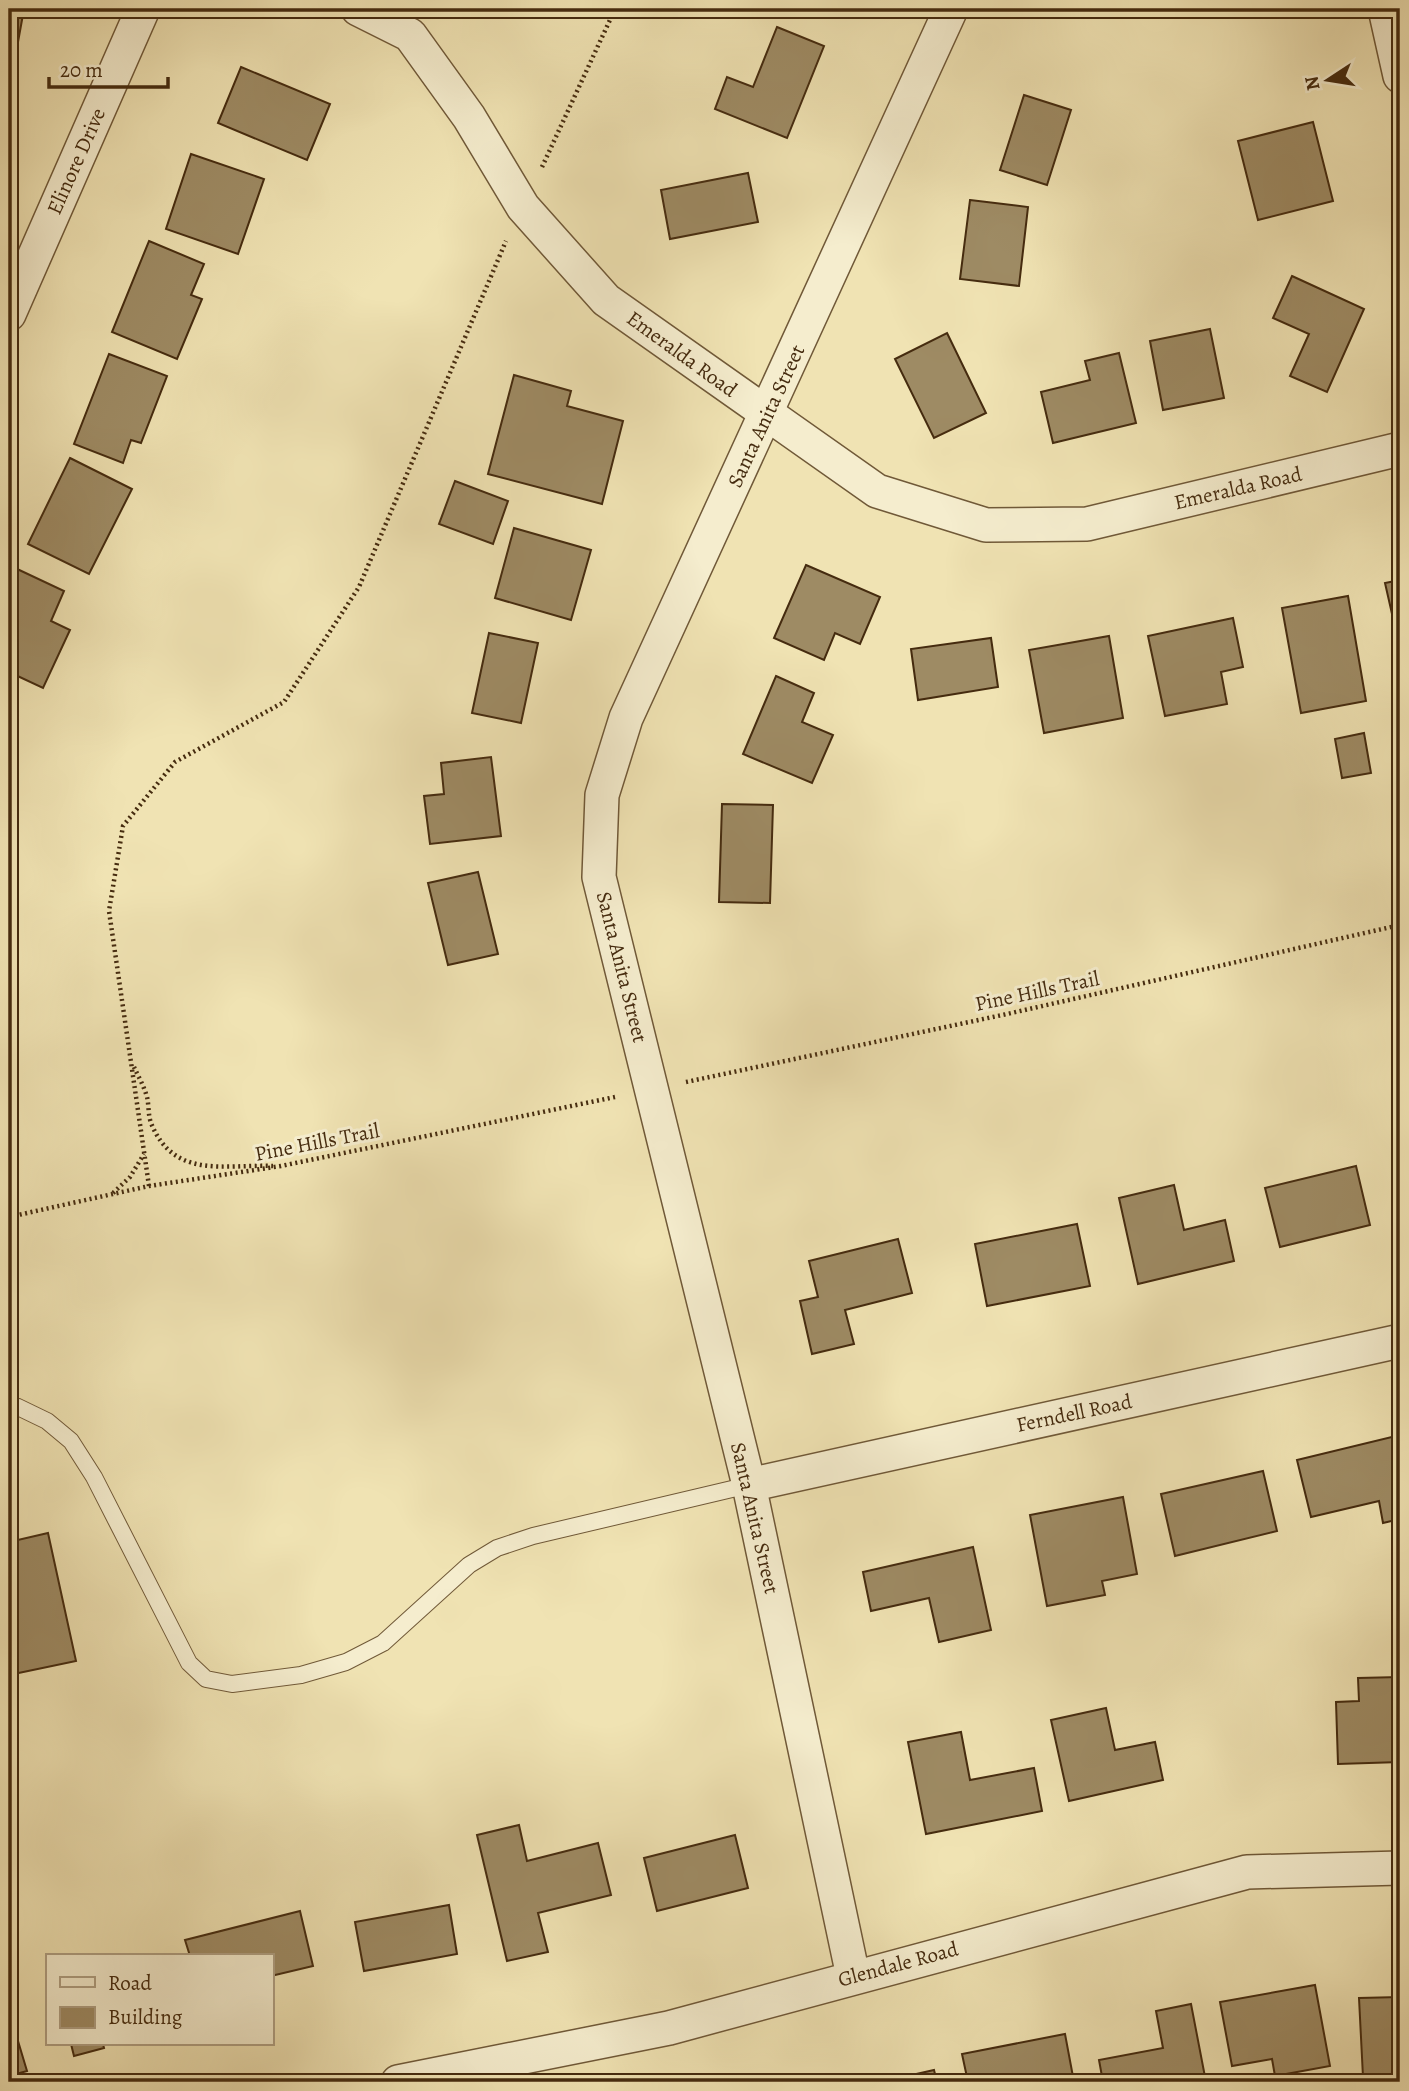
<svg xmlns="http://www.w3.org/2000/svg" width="1409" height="2091" font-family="Alegreya,serif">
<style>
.building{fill:#9e8b64;stroke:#452b0f;stroke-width:2}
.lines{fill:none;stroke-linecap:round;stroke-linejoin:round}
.service-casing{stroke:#705938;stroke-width:18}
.minor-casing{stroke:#705938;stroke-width:36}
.path{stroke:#452b0f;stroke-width:4.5;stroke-dasharray:2 3.5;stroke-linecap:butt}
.service{stroke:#f5edce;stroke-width:16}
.minor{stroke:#f5edce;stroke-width:33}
.labels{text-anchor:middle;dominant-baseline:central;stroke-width:6;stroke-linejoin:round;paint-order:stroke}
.street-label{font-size:21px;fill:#452b0f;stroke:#f5edce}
</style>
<rect width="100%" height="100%" fill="#f0e3b3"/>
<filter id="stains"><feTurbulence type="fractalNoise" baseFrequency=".00286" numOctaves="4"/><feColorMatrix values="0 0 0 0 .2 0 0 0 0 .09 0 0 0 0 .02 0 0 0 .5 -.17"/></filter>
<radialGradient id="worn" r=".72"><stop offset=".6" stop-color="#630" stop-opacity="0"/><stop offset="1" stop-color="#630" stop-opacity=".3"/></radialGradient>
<g class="building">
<polygon points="9,9 24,9 18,42 9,40"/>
<polygon points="777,27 824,46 787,138 715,109 727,77 753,87"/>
<polygon points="241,67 330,104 307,160 218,123"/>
<polygon points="1024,95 1071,110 1047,185 1000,170"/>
<polygon points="1313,122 1333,201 1258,220 1238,141"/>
<polygon points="191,154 264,179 238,254 166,229"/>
<polygon points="748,173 758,222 670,239 661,190"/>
<polygon points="970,200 1028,207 1019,286 960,279"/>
<polygon points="149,241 204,264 191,295 202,299 177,359 112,332"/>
<polygon points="1292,276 1364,309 1327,392 1290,376 1309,334 1273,318"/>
<polygon points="1210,329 1224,398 1163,410 1150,341"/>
<polygon points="947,333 986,413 934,438 895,359"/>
<polygon points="1119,353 1136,423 1053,443 1041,392 1090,380 1085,361"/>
<polygon points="109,354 167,376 141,443 131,440 123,463 74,444"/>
<polygon points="514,375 571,391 567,406 623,421 602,504 488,474"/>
<polygon points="70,458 132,489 89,574 28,544"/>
<polygon points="455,481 508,501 493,544 439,524"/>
<polygon points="514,528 591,550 571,620 495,598"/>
<polygon points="806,565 880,597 860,644 835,633 824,660 774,638"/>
<polygon points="15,568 64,591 51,621 70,630 43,688 9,672 9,581"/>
<polygon points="1400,580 1400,635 1397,636 1385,583"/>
<polygon points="1348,596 1366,701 1301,713 1282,608"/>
<polygon points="1233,618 1243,667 1221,672 1227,704 1165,716 1148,636"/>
<polygon points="489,633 538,643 521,723 472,713"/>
<polygon points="1109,636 1123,718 1044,733 1029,650"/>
<polygon points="991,638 998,687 918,700 911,649"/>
<polygon points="776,676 814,693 802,722 833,735 812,783 743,754"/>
<polygon points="1364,733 1371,773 1342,778 1335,739"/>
<polygon points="491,757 501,836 430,844 424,796 444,794 441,763"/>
<polygon points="722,804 773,805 770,903 719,902"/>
<polygon points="478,872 498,954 448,965 428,883"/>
<polygon points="1356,1166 1370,1225 1280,1247 1265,1188"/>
<polygon points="1174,1185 1184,1230 1225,1220 1234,1261 1138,1284 1119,1198"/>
<polygon points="1077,1224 1090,1286 987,1306 975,1244"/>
<polygon points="898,1239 912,1293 845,1310 854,1344 812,1354 800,1301 818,1297 809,1261"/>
<polygon points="1400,1435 1400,1519 1383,1523 1379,1501 1311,1517 1297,1460"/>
<polygon points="1263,1471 1277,1531 1175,1556 1161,1494"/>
<polygon points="1123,1497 1137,1574 1102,1581 1105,1595 1047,1606 1030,1515"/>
<polygon points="48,1533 76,1661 9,1675 9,1542"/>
<polygon points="973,1547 991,1630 939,1642 929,1598 871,1611 863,1572"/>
<polygon points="1400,1677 1400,1762 1338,1764 1336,1702 1359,1701 1358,1678"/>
<polygon points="1106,1708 1115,1750 1155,1742 1163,1780 1069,1801 1051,1720"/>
<polygon points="961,1732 970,1780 1034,1768 1042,1811 926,1834 908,1742"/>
<polygon points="519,1825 527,1861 598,1843 611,1895 538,1913 548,1952 507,1961 477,1835"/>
<polygon points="735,1835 748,1888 657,1911 644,1858"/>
<polygon points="449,1905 457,1954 364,1971 355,1922"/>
<polygon points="300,1911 313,1966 271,1976 271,1956 190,1956 185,1940"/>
<polygon points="1315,1985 1330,2066 1275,2076 1272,2059 1232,2066 1220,2002"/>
<polygon points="1400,1997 1400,2076 1363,2077 1359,1998"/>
<polygon points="1191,2004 1206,2082 1103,2082 1099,2060 1163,2048 1156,2011"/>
<polygon points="9,2011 27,2071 9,2076"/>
<polygon points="1065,2034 1074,2082 968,2082 962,2054"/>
<polygon points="71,2044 103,2044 104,2048 74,2056"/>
<polygon points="934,2070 937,2082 881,2082"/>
</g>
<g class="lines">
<defs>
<polyline id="service" points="9,1406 18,1407 47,1421 71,1441 94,1477 189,1663 206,1679 232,1684 301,1675 346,1662 383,1643 469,1565 497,1548 533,1536 749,1485"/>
<g id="minor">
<polyline points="358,9 410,35 469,117 523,207 606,300 877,491 986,525 1087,524 1400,449"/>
<polyline points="1385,9 1400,76"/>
<polyline points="9,314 143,9"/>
<polyline points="749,1485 1400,1341"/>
<polyline points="853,1976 749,1485 599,877 602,795 626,718 951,9"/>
<polyline points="398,2082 669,2028 1247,1872 1400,1868"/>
</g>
</defs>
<use href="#service" class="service-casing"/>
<use href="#minor" class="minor-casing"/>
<g class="path">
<polyline points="542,167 615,9"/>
<path d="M134,1067C138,1076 144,1086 147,1097C149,1105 148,1115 151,1123C174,1180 224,1164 273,1166"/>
<polyline points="686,1082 1007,1014 1400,925"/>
<polyline points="149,1186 109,911 123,826 175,762 284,702 359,587 506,241"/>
<polyline points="113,1193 130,1177 144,1154"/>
<polyline points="9,1217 149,1186 281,1166 615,1097"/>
</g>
<use href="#service" class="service"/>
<use href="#minor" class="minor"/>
</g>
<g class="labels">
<g class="street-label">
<text transform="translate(76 161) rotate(-66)">Elinore Drive</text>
<text transform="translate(682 354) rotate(36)">Emeralda Road</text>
<text transform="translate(766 416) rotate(-65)">Santa Anita Street</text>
<text transform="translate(1238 488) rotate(-13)">Emeralda Road</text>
<text transform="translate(622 967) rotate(76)">Santa Anita Street</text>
<text transform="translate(1037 991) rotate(-12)">Pine Hills Trail</text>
<text transform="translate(317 1142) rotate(-11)">Pine Hills Trail</text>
<text transform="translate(1074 1413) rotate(-12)">Ferndell Road</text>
<text transform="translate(755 1518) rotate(77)">Santa Anita Street</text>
<text transform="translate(898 1964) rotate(-15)">Glendale Road</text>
</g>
</g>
<rect width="1409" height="2091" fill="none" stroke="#f0e3b3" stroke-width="35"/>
<rect x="10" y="10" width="1388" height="2070" fill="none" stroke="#452b0f" stroke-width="3.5"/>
<rect x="18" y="18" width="1374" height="2056" fill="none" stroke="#452b0f" stroke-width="2"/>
<rect x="46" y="1954" width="228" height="91" fill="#f5edce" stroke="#af9f82" stroke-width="2"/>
<rect x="60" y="1977" width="35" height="10" fill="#f5edce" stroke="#af9f82" stroke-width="2"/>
<text x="108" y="1990" font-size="21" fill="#452b0f">Road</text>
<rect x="60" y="2007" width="35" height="21" fill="#9e8b64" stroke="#af9f82" stroke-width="2"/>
<text x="108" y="2024" font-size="21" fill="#452b0f">Building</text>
<g transform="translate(1328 80) rotate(258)" stroke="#f5edce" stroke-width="5" paint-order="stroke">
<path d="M0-5L12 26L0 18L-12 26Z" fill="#452b0f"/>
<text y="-10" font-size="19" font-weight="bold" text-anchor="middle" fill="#452b0f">N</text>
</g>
<path d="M49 77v10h119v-10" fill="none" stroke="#452b0f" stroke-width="3.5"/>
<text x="60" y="77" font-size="21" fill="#452b0f" stroke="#f5edce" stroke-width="5" paint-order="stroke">20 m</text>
<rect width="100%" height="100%" filter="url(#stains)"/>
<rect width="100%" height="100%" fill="url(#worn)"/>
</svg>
